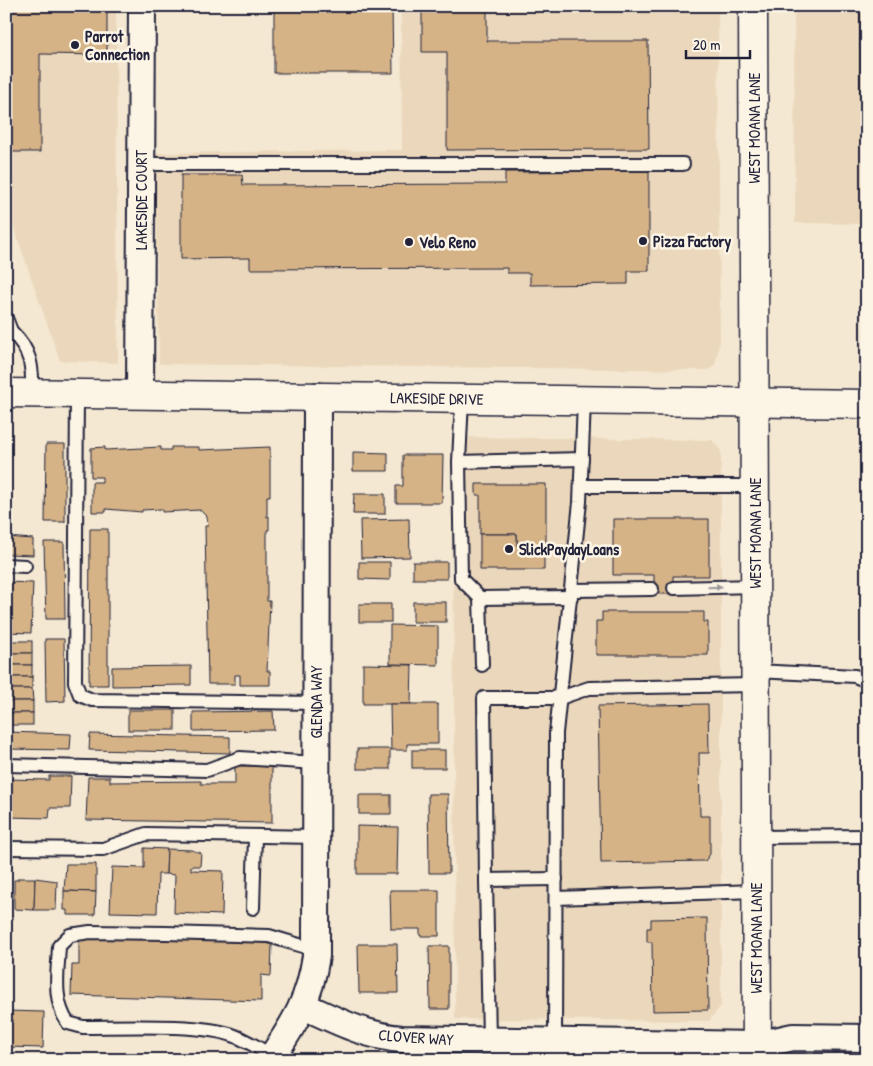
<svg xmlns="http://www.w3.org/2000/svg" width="873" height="1066" font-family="'Patrick Hand',sans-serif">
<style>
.built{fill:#ebd8bc}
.building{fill:#d5b387;stroke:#22223b}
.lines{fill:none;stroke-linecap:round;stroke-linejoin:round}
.lane-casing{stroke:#22223b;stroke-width:16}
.street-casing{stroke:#22223b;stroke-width:30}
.secondary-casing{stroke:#22223b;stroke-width:31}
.lane{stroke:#fcf5e5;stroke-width:12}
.street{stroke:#fcf5e5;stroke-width:26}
.secondary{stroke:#fcf5e5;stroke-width:28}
.oneway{fill:#9a9698}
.poi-dot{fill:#22223b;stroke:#fcf5e5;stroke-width:2}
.labels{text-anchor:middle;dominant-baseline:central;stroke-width:5;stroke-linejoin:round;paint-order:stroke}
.poi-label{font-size:16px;font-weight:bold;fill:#22223b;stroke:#fcf5e5;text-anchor:start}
.street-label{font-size:16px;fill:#22223b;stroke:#fcf5e5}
</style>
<rect width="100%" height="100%" fill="#f4e8d2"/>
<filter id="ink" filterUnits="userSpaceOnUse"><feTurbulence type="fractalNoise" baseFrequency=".02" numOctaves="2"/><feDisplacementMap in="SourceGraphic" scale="10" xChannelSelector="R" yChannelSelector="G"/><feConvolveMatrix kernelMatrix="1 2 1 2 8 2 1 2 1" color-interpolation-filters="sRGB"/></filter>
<g filter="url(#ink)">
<g class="built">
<polygon points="6,6 116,6 118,363 60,361 6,205"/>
<polygon points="401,6 718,6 720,341 715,365 709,370 697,370 159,364 155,153 402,150"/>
<polygon points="794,6 867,6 867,224 795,223"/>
<polygon points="453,437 712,440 721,451 721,1006 709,1021 455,1019"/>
</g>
<g class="building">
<polygon points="6,6 107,6 107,55 40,54 40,152 6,152"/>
<polygon points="274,6 392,6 393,73 274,73"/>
<polygon points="422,6 487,6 487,41 648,41 649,149 447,150 447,52 422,52"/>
<polygon points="860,6 867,6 867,117 860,118"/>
<polygon points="649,171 649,271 628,271 628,284 530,285 530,273 507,273 507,268 250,269 250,258 181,259 181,175 242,175 243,185 505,184 505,172"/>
<polygon points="46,444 65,444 65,522 45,522"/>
<polygon points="105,447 105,450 161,447 161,450 171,450 171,447 199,447 199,450 270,447 270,496 267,496 267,517 269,516 269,530 267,530 267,601 270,601 267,671 270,671 270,685 240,685 240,675 235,675 235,684 208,684 205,526 208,526 207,517 200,510 162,512 162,509 142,510 142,512 106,509 106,512 92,512 92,482 102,482 102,477 91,477 91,448"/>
<polygon points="353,452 388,453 388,471 353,471"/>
<polygon points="403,455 443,455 442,503 396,503 396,486 403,486"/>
<polygon points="476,484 546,484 546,546 517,546 517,534 480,534 480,495 476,495"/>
<polygon points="354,494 385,494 385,514 353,514"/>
<polygon points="409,519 410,557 361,558 360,520"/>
<polygon points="613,519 709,519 709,576 673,576 673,594 654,594 654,575 613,575"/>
<polygon points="90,529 108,529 108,685 89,685"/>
<polygon points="480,534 517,534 517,546 544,546 544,570 480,570"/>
<polygon points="6,537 33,539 33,555 6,554"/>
<polygon points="44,542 64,542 65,619 46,619"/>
<polygon points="359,562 390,562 390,580 359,579"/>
<rect x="413" y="562" width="34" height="17"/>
<polygon points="6,582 33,583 31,633 6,632"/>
<rect x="413" y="602" width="33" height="20"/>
<rect x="359" y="604" width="32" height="18"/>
<polygon points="602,612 704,612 704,622 708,622 708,655 596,655 596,621 602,621"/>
<polygon points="390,625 438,626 438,665 390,664"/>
<polygon points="45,639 64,639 65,701 46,702"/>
<rect x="6" y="641" width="26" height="12"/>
<rect x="6" y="653" width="26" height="12"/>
<polygon points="363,664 412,665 411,704 363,704"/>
<rect x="6" y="665" width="26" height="12"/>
<polygon points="191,666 191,685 112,686 112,667"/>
<rect x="6" y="677" width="26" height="12"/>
<polygon points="6,689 32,689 33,701 6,701"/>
<rect x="6" y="701" width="27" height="12"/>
<polygon points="390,704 438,704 438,744 407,744 407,750 391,750"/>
<polygon points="708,704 709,753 699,753 700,816 710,816 710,854 705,861 601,863 598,706"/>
<rect x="128" y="710" width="47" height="20"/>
<polygon points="273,711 274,730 193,731 193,712"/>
<rect x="6" y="713" width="27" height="12"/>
<polygon points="6,732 71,734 70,750 6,749"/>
<polygon points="90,734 230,737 230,753 89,750"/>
<rect x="357" y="749" width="33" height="20"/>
<rect x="412" y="750" width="33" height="18"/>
<polygon points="235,766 272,766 272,823 86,820 88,777 110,777 110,782 201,781 201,784 235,784"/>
<polygon points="49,776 71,776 70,808 50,808 49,818 6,817 6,779 49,780"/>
<polygon points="428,794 448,794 449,873 429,873"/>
<rect x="359" y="795" width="32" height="19"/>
<polygon points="357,826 398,827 397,874 357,874"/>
<polygon points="144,848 167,849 166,874 158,874 157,913 110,912 112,867 144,868"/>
<polygon points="167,849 191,850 201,853 200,866 191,866 191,870 223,871 222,915 174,913 175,875 166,874"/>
<polygon points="66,864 96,864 96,892 64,891"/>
<polygon points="18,878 35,878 34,910 14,909 14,880 18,880"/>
<polygon points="35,878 57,881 56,910 34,910"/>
<polygon points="390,890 439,890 439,936 420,936 420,929 391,929"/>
<polygon points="64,891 96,892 95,915 67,915 67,910 64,910"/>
<polygon points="707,918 708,1010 653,1011 652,942 647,942 647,928 651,928 651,919"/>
<polygon points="86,937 272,943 271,976 261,975 261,1001 71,995 72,965 79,965 79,938"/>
<polygon points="358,944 397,944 398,993 359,993"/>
<polygon points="429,946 449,946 449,1009 430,1009"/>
<polygon points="6,1011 44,1012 43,1048 6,1047"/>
</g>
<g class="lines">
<defs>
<g id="lane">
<polyline points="141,164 683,164"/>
<polyline points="6,318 11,331"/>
<path d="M6,331H11C31,350 33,367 32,393"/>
<polyline points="77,394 75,682 80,695 92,700 316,703"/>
<polyline points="462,399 459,462 461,579 480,598 571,597"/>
<polyline points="459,462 582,459"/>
<polyline points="581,486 756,486"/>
<polyline points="6,565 25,566"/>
<polyline points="674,588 756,586"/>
<polyline points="572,590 652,589"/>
<polyline points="480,598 482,665"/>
<polyline points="756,671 855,676 867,681"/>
<polyline points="6,765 207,770 240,758 316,763"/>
<polyline points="756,837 867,836"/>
<polyline points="6,848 103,849 146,834 316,837"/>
<polyline points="486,880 484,698 560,698 589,688 756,685"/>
<polyline points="556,898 756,891"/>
<polyline points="253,908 255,836"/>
<polyline points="489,1040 486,880 556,879"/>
<polyline points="555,1041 556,733 580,502 584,401"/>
<path d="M272,1056C260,1049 248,1041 235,1036C201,1023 122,1027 83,1027L68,1023C52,1000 58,972 59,946L70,935L90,932L166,933L269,936L316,950"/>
</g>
<g id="street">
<polyline points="140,394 142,6"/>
<path d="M304,1006C337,1021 366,1036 402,1039L757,1045L793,1037L867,1038"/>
<path d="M270,1060C295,1022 309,1002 316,956L317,396"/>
</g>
<g id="secondary">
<polyline points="753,6 757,1060"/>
<polyline points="6,393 867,404"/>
</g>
</defs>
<use href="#lane" class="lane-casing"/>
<use href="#street" class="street-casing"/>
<use href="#secondary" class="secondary-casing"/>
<use href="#lane" class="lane"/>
<use href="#street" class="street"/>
<use href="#secondary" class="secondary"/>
</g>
<defs><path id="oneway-solid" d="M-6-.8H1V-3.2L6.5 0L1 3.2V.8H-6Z" transform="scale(1.25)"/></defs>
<use class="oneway" href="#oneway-solid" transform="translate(715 587) rotate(-1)"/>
</g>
<g class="poi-dot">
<circle cx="75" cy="45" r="5"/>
<circle cx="643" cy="241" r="5"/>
<circle cx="409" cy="242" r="5"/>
<circle cx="509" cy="549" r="5"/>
</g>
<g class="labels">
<g class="poi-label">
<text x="85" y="36">Parrot<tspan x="85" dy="18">Connection</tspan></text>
<text x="653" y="241">Pizza Factory</text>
<text x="419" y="242">Velo Reno</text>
<text x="519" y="549">SlickPaydayLoans</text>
</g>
<g class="street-label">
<text transform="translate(754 128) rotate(-90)">WEST MOANA LANE</text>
<text transform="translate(141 200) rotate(-90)">LAKESIDE COURT</text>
<text transform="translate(437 398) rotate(1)">LAKESIDE DRIVE</text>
<text transform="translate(755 533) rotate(-90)">WEST MOANA LANE</text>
<text transform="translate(316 702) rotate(-90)">GLENDA WAY</text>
<text transform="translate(756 938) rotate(-90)">WEST MOANA LANE</text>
<text transform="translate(416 1037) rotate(4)">CLOVER WAY</text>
</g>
</g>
<rect width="873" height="1066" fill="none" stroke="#fcf5e5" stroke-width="25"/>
<rect x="12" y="12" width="848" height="1041" fill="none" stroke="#22223b" stroke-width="2" filter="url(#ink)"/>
<path d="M686 50v8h64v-8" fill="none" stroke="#22223b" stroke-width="2.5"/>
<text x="693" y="50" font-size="15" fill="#22223b" stroke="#fcf5e5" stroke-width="4" paint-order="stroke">20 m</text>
</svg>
